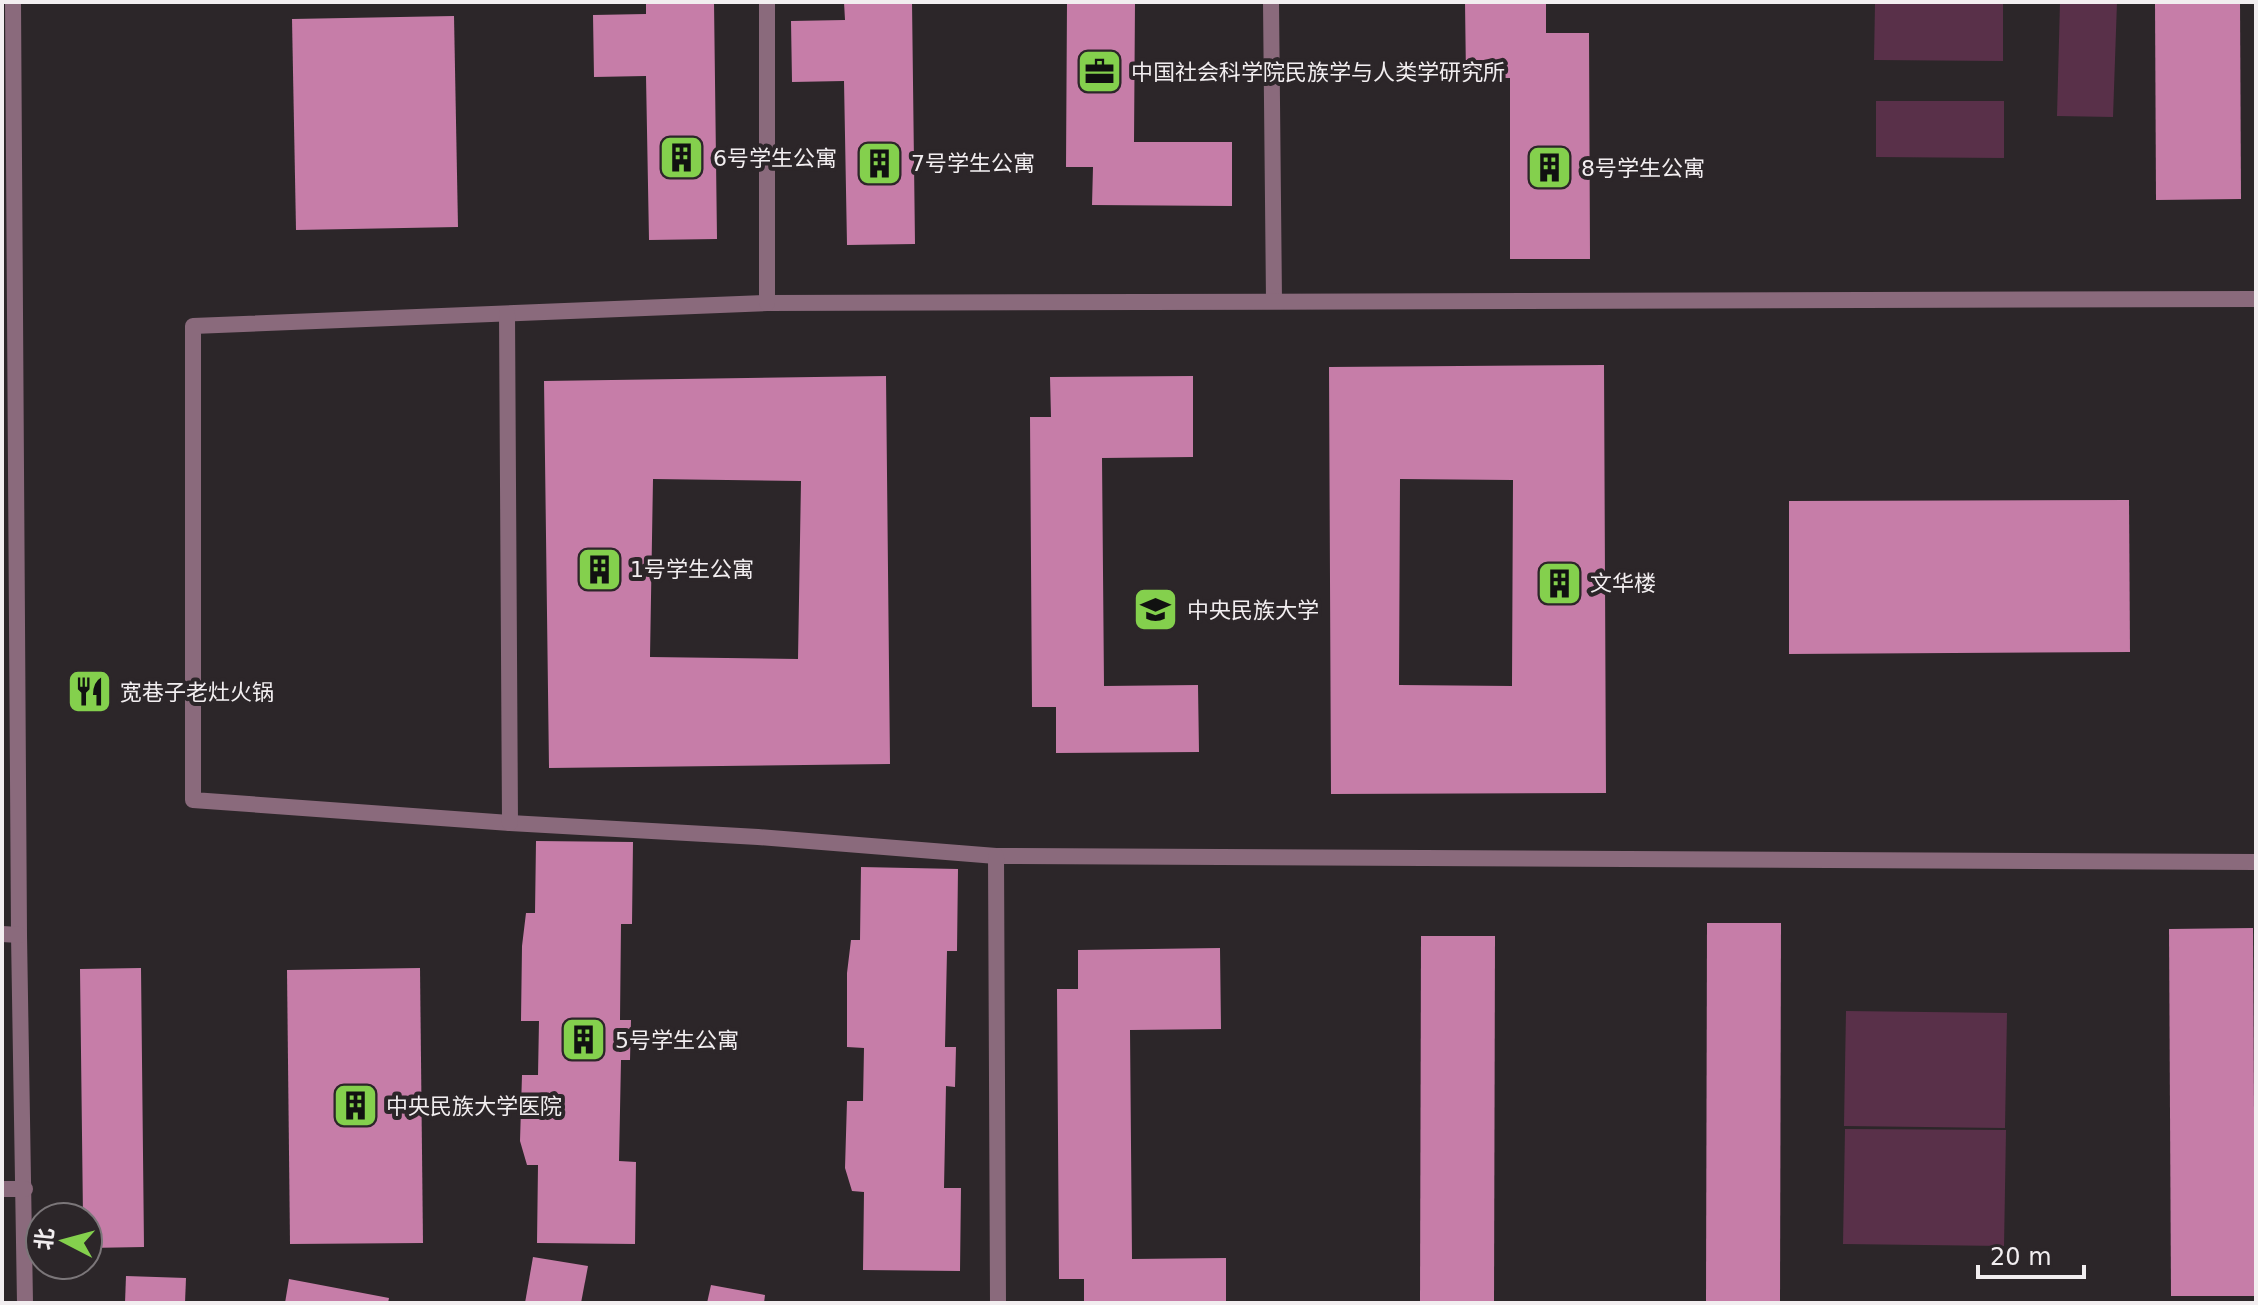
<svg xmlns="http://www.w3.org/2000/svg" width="2258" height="1305" font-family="'DejaVu Sans','Noto Sans SC',sans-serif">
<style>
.green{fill:#593049}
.building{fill:#c67da8;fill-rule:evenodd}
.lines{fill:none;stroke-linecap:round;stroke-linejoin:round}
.minor{stroke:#8a6a7c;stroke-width:16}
.labels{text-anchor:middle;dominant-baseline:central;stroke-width:8;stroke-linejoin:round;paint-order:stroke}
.poi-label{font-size:22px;fill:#f2eef0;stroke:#2c2629;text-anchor:start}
</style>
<rect width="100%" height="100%" fill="#2c2629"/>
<g class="green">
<polygon points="2060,2 2117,2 2113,117 2057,116"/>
<polygon points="1875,4 2003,4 2003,61 1874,60"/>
<polygon points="1876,101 2004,101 2004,158 1876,157"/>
<polygon points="1846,1011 2007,1013 2005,1128 1844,1126"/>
<polygon points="1845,1129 2006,1130 2004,1246 1843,1244"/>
</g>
<g class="building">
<polygon points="646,2 714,2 717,239 649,240 646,76 594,77 593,15 646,14"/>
<polygon points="844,2 912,2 915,244 847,245 844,81 792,82 791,21 845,20"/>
<polygon points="1067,2 1135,2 1134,142 1232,142 1232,206 1092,205 1093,167 1066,167"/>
<polygon points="1465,2 1546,2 1546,33 1589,33 1590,259 1510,259 1510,78 1466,78"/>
<polygon points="2155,2 2240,2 2241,199 2156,200"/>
<polygon points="454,16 458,227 296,230 292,19"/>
<path d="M1604,365L1606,793L1331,794L1329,367ZM1400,479L1513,480L1512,686L1399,685Z"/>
<path d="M886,376L890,764L549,768L544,381ZM653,479L801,481L798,659L650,657Z"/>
<polygon points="1193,376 1193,457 1102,458 1104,686 1198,685 1199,752 1056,753 1056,707 1032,707 1030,417 1051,417 1050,377"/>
<polygon points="2129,500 2130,652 1789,654 1789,501"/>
<polygon points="536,841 633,842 632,924 621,924 620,1020 631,1020 630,1060 621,1060 619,1161 636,1162 635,1244 537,1243 538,1165 527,1165 520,1141 522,1075 538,1075 539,1021 521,1021 522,946 526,913 535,913"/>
<polygon points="861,867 958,869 957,951 947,951 945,1047 956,1047 955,1087 946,1086 944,1188 961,1188 960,1271 863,1270 864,1192 852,1191 845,1168 847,1101 863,1101 864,1048 847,1047 847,973 851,940 860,940"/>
<polygon points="1707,923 1781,923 1780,1303 1706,1303"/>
<polygon points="2253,928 2255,1296 2171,1296 2169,929"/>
<polygon points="1421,936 1495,936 1494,1303 1420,1303"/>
<polygon points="1220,948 1221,1029 1130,1030 1132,1259 1226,1258 1226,1303 1084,1303 1084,1279 1059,1279 1057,989 1078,989 1078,950"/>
<polygon points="141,968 144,1247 88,1248 88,1217 83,1217 80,969"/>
<polygon points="420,968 423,1243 290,1244 287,970"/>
<polygon points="533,1257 588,1266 581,1303 525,1303"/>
<polygon points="126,1276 186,1278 185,1303 125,1303"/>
<polygon points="289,1279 389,1298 388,1303 285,1303"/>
<polygon points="711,1285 765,1295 764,1303 707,1303"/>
</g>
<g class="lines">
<g class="minor">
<polyline points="13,2 19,935 25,1303"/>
<polyline points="1271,2 1274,301"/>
<polyline points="2256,299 767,303 193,326 193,800 510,823 758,837 996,856 2256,862"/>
<polyline points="767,303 767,2"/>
<polyline points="507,314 510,823"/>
<polyline points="996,856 998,1303"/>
<polyline points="2,934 19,935"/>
<polyline points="2,1189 25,1189"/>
</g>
</g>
<defs>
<symbol id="office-square" viewBox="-11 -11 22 22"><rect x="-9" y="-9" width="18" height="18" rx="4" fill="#84d04d" stroke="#2c2629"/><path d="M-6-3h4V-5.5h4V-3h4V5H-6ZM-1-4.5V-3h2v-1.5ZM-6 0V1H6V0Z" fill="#111"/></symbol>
<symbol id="building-square" viewBox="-11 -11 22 22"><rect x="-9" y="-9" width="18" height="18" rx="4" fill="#84d04d" stroke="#2c2629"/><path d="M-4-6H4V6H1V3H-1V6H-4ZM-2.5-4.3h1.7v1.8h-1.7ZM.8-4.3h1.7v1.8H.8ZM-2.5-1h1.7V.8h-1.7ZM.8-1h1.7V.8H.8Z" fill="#111"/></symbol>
<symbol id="university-square" viewBox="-11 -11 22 22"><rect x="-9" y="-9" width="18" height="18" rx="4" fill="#84d04d" stroke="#2c2629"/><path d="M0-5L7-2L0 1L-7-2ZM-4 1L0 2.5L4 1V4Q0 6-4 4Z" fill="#111"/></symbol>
<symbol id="restaurant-square" viewBox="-11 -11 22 22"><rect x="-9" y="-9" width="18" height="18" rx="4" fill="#84d04d" stroke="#2c2629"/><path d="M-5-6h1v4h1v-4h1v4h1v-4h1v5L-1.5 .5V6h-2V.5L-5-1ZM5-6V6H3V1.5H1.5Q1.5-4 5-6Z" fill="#111"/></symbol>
</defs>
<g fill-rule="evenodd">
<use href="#office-square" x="1074" y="46" width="51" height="51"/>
<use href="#building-square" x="656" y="132" width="51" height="51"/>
<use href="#building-square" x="854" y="138" width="51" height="51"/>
<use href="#building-square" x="1524" y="142" width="51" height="51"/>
<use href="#building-square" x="574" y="544" width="51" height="51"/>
<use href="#building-square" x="1534" y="558" width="51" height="51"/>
<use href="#university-square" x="1130" y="584" width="51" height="51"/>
<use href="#restaurant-square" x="64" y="666" width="51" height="51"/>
<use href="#building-square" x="558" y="1014" width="51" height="51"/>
<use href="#building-square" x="330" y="1080" width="51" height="51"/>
</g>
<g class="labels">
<g class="poi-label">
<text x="1131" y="72">中国社会科学院民族学与人类学研究所</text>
<text x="713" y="158">6号学生公寓</text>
<text x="911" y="163">7号学生公寓</text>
<text x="1581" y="168">8号学生公寓</text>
<text x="630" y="569">1号学生公寓</text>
<text x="1590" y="583">文华楼</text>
<text x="1187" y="610">中央民族大学</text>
<text x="120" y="692">宽巷子老灶火锅</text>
<text x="615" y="1040">5号学生公寓</text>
<text x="386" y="1106">中央民族大学医院</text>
</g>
</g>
<rect width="2258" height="1305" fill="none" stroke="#f2eef0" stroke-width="8"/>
<g transform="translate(64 1241) rotate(276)"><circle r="38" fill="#2c2629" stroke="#7b7679" stroke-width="2"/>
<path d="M0-6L14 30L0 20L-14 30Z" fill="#84d04d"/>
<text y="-12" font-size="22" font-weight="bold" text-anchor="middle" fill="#f2eef0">北</text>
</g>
<path d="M1978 1265v12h106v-12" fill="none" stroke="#f2eef0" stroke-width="4"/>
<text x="1990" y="1265" font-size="24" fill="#f2eef0" stroke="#2c2629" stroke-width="6" paint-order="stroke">20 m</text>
</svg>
